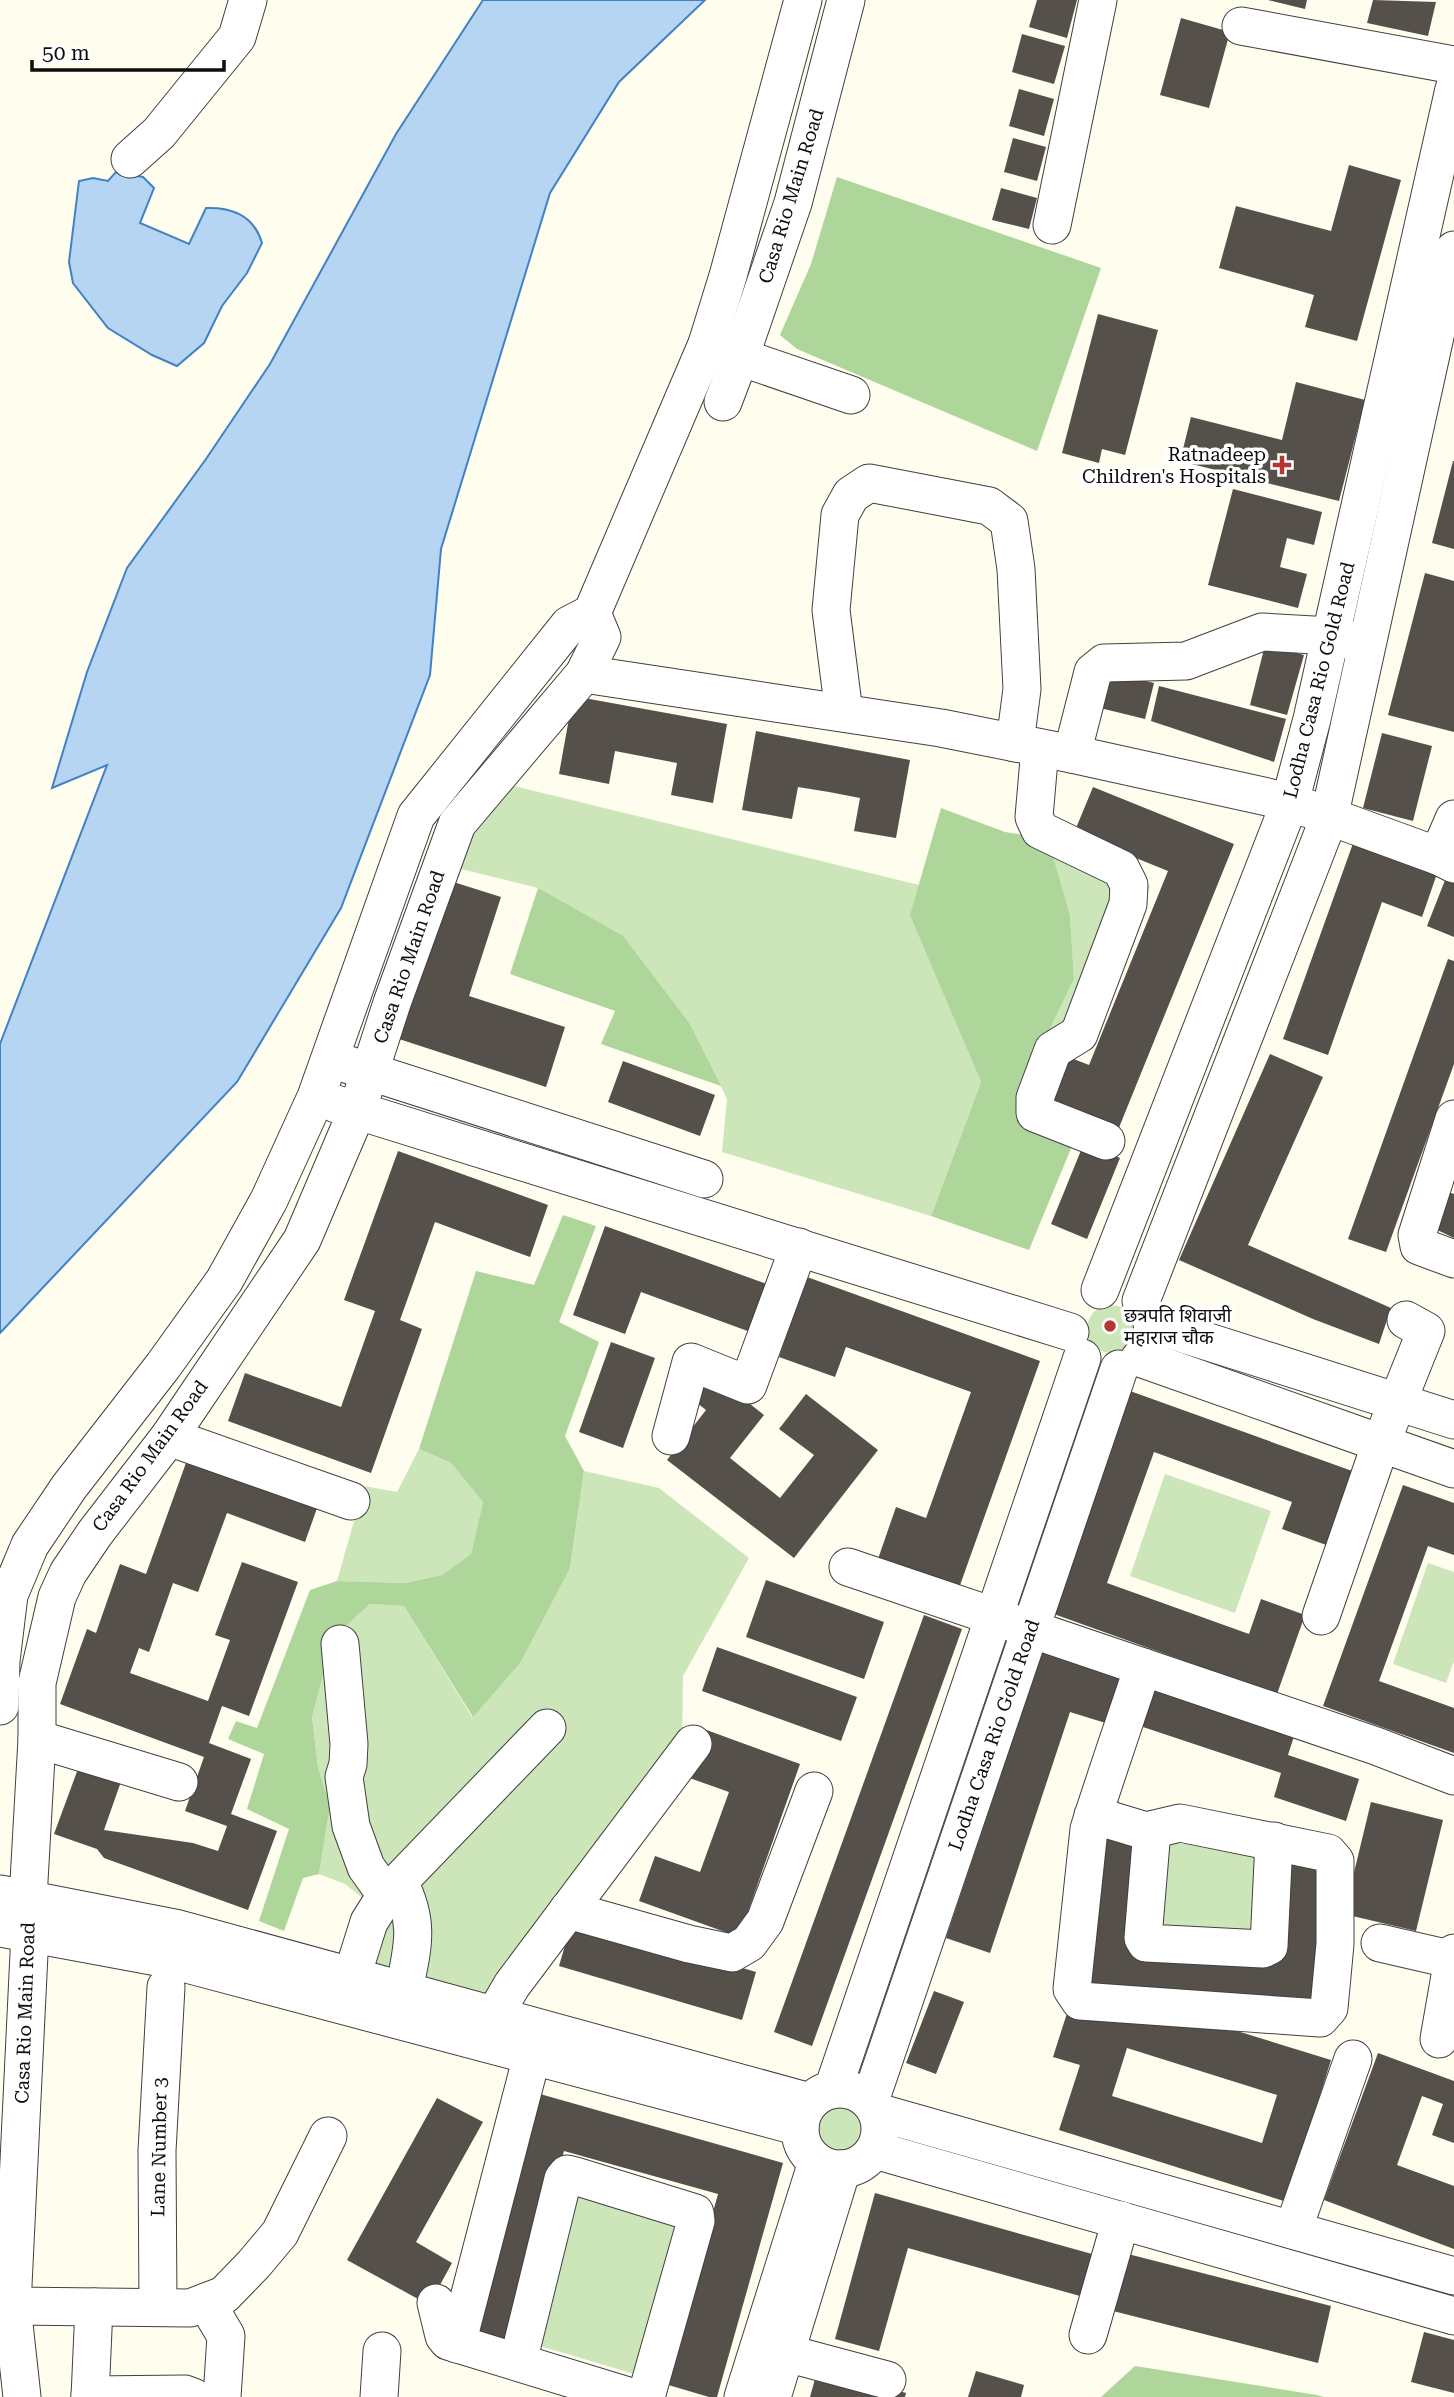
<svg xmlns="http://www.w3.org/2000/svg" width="1454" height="2397" font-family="'Roboto Serif','Noto Sans Devanagari',serif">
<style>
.green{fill:#cce6ba}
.forest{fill:#aed69a}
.water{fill:#b6d5f2;stroke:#4181c5;stroke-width:2}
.building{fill:#55504a;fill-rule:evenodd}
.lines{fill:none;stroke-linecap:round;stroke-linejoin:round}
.minor-casing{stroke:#404040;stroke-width:39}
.minor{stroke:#fff;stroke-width:37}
.poi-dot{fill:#b4372e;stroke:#fff;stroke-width:2.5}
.labels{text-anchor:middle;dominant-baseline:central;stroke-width:7;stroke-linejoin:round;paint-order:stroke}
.street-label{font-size:19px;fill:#0d0d0d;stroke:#fff}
.poi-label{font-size:19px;fill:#0d0d0d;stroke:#fff;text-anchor:end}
</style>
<rect width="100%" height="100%" fill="#fefdee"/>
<g class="green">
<polygon points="514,786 919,885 911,915 981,1082 931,1216 722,1152 727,1099 690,1024 538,888 457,868 465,838"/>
<polygon points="1051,849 1150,886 1083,1053 1046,1037 1074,979 1070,915"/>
<circle cx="1111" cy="1329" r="24"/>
<polygon points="419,1449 451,1463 483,1502 471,1554 442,1575 406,1583 337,1581 364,1486 397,1492"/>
<polygon points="584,1471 659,1488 749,1558 683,1676 682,1745 493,1997 349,1956 364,1899 345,1884 319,1874 330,1806 318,1767 312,1717 333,1638 370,1604 404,1606 472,1717 570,1568"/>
<polygon points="1165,1474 1271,1511 1235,1613 1130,1576"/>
<polygon points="1428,1563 1454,1572 1454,1661 1446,1683 1393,1664"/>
<polygon points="1164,1843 1266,1846 1264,1944 1153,1938"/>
<circle cx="840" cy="2128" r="24"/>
<polygon points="579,2178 690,2211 641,2376 530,2343"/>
</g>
<g class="forest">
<polygon points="837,177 1101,268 1037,451 797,349 780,335 811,264"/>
<polygon points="941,808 1005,832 1025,835 1051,849 1070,915 1074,979 1046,1037 1016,1119 1072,1146 1029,1250 931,1216 981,1082 910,915"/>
<polygon points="538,888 623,936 690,1024 721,1086 601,1044 615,1011 510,974"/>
<polygon points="563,1215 596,1226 559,1322 599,1342 565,1436 584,1471 570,1568 520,1663 473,1717 404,1606 370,1604 333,1638 312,1717 318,1767 330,1806 319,1874 303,1878 284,1931 259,1921 289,1829 247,1809 264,1754 228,1739 236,1721 257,1728 310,1590 337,1581 406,1583 442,1575 471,1554 483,1502 451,1463 419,1449 476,1271 534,1285"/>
<polygon points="1135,2366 1317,2395 1324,2397 1101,2397"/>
</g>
<g class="water">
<polygon points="483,0 705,0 619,82 550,193 441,549 430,675 341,908 237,1082 0,1333 0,1044 107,765 52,788 87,672 127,568 206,459 270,364 396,134"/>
<path d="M116,172L143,177L154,188L140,223L189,244L206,208C233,207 254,216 262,243L247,273L222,306L204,343L177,366L152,355L108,328L73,283L69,262L79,181L93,178L108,181Z"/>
</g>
<g class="building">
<polygon points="1037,0 1077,0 1067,38 1029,27"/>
<polygon points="1268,0 1307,0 1305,9"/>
<polygon points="1373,0 1436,2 1428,36 1367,23"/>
<polygon points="1181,18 1230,32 1209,108 1160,95"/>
<polygon points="1022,34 1065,46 1054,84 1012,72"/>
<polygon points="1019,89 1054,99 1044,136 1009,126"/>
<polygon points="1013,138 1046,147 1037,181 1004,172"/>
<polygon points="1349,165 1401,180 1357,341 1305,327 1314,295 1219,268 1236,206 1331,231"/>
<polygon points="1001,188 1037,198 1029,229 992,220"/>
<polygon points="1098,314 1158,330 1125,455 1102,449 1099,463 1062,453"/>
<polygon points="1296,382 1365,400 1339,501 1180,461 1191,417 1282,440"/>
<polygon points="1453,461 1454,461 1454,549 1432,543"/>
<polygon points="1233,489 1322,512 1314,545 1287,538 1280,567 1307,574 1298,608 1208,585"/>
<polygon points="1425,573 1454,581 1454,732 1388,715"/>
<polygon points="1265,645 1304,655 1287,715 1250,705"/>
<polygon points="1105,671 1154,683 1145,719 1096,707"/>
<polygon points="1159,686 1286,719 1274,762 1151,721"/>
<polygon points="573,696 727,724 713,803 671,795 677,763 615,751 609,784 559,774"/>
<polygon points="756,731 910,760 896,838 854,831 860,798 829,792 798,787 792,819 742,810"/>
<polygon points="1382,733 1432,746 1413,821 1363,808"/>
<polygon points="1093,787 1234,844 1118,1130 1042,1099 1061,1054 1089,1065 1168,871 1074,833"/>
<polygon points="1356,835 1440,865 1422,917 1382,902 1328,1055 1283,1039"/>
<polygon points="1449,870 1454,873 1454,937 1427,926"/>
<polygon points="447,880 501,897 469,996 565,1027 546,1087 396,1038"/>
<polygon points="1448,959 1454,961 1454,1064 1386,1252 1348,1239"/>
<polygon points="1270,1054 1323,1077 1248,1245 1391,1308 1379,1344 1313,1319 1179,1260"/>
<polygon points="623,1061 715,1095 700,1136 608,1102"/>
<polygon points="1454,1142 1454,1180 1452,1179 1448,1192 1454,1194 1454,1238 1427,1225"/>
<polygon points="1084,1143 1120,1158 1087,1239 1051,1224"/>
<polygon points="398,1151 548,1205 530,1257 435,1222 400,1320 422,1329 371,1473 228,1421 245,1373 341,1407 375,1311 344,1300"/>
<polygon points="605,1226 781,1289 764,1337 641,1292 625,1334 573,1315"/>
<polygon points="807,1277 1040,1361 959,1588 878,1559 896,1507 926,1518 971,1392 846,1347 835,1377 779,1357"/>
<polygon points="611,1342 655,1358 623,1448 579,1432"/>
<polygon points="712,1374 764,1415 730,1458 780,1498 814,1455 779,1429 806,1394 878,1450 794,1558 667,1460 706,1410 692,1399"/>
<polygon points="1130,1391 1355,1472 1329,1546 1282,1529 1292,1502 1154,1452 1107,1583 1249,1634 1261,1599 1305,1615 1277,1694 1051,1613"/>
<polygon points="191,1449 321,1497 305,1542 227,1513 198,1592 173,1583 149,1652 139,1648 130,1673 208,1701 230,1640 215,1635 242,1562 298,1582 249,1716 222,1706 209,1743 251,1759 231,1814 277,1831 248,1910 104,1858 97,1849 54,1834 82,1758 124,1773 104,1830 193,1843 218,1851 227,1826 185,1811 204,1757 60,1704 87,1629 96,1633 120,1564 146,1574"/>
<polygon points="1403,1485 1454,1503 1454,1555 1428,1546 1379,1681 1454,1708 1454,1753 1323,1706"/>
<polygon points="766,1580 884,1622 864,1679 746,1637"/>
<polygon points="924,1615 962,1629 812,2046 774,2032"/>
<polygon points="717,1647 857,1697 841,1741 702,1691"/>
<polygon points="1043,1650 1128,1679 1112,1725 1070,1712 990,1953 946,1938"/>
<polygon points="1152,1681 1296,1730 1288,1755 1359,1779 1346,1821 1274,1797 1281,1773 1137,1725"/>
<polygon points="701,1728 800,1764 739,1937 639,1901 655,1856 700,1872 729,1792 684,1776"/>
<polygon points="1371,1802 1443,1820 1416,1931 1344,1914"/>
<polygon points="1097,1838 1143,1840 1138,1949 1278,1957 1280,1856 1328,1861 1321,2008 1090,1994"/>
<polygon points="573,1918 756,1972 742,2020 559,1966"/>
<polygon points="934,1991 964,2002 936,2074 906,2063"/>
<path d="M1068,2010L1182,2014L1331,2060L1287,2202L1059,2130L1080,2065L1053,2057ZM1127,2048L1277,2095L1262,2143L1112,2096Z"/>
<polygon points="1378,2053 1454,2081 1454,2143 1432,2135 1443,2104 1422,2096 1397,2165 1454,2186 1454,2249 1324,2200"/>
<polygon points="533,2092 783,2163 717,2397 709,2397 665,2384 718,2194 564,2151 510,2344 466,2332"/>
<polygon points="437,2098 483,2122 416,2242 452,2263 429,2305 347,2260"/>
<polygon points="875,2193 1092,2254 1080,2296 908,2248 879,2351 835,2339"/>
<polygon points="1128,2254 1331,2306 1318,2363 1113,2311"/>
<polygon points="1424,2332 1454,2340 1454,2393 1411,2382"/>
<polygon points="818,2368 906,2393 905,2397 810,2397"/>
<polygon points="976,2371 1024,2385 1021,2397 968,2397"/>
</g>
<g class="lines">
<defs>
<g id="minor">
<polyline points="1241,26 1454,65"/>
<polyline points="130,159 159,133 237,37 248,0"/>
<polyline points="1052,225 1098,0"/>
<polyline points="707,344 740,357 793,203 846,0"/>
<polyline points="723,402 740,357 851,395"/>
<polyline points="584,674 941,728 1072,754 1290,802 1438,856 1454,864"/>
<polyline points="844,713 831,610 840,515 851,495 869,483 989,506 1009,521 1016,569 1022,689 1015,743"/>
<polyline points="1040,748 1034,817 1040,830 1121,869 1129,885 1128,904 1079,1034 1053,1050 1035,1098 1035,1113 1106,1141"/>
<polyline points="1072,754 1093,672 1104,663 1186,661 1262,632 1331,636 1354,641"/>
<polyline points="1438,856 1454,819"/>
<polyline points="346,1064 704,1179"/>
<polyline points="336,1104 1070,1332"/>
<polyline points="1454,1119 1417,1235 1419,1246 1454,1259"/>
<polyline points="1100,1290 1290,802 1312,719 1454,89"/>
<polyline points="1141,1301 1329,818 1454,250"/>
<polyline points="1152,1324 1454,1420"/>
<polyline points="1140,1358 1454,1469"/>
<polyline points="671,1436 691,1362 748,1385 799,1247"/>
<polyline points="169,1437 351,1501"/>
<polyline points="848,1567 1376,1746 1454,1776"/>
<polyline points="1321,1616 1381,1443 1426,1331 1406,1320"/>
<polyline points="340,1644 349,1744 348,1764 344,1777 351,1826 366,1867 386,1895"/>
<polyline points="0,1706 1,1661 9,1595 30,1545 69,1487 163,1366 224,1281 269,1200 316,1097 416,816 569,625 592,613 707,344 728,276 803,0"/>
<polyline points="37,1739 179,1782"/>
<path d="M1093,1815L1146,1831L1180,1823L1328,1853L1335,1861V1944L1329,2008L1320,2018L1080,2001L1072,1989L1089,1829C1106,1775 1125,1721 1143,1667"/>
<polyline points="1152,1830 1143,1938 1146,1943 1263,1949 1269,1946 1274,1841"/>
<path d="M399,1882C420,1923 413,1946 404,1990"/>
<polyline points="0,1894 179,1929 810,2102"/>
<polyline points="568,1910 689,1944 732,1953 749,1943 765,1921 814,1791"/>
<polyline points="0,1928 168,1959 800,2127"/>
<polyline points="1380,1943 1454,1960"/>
<polyline points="352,1976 369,1922 386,1895 547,1728"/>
<polyline points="488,2038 495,2014 512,1985 693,1744"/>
<polyline points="1439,2039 1454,1953"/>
<circle cx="840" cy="2129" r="40"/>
<polyline points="833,2089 1082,1358"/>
<polyline points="870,2101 1119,1369"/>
<polyline points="877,2112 1454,2276"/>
<polyline points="875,2150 1454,2316"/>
<polyline points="1293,2230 1353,2059"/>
<polyline points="206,2302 226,2336 222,2397"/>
<polyline points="436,2303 444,2336 448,2341 631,2397"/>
<polyline points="12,2306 190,2308 224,2295 254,2264 280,2233 328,2136"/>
<polyline points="158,2307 157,2151 166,1987"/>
<polyline points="1088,2335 1121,2220"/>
<polyline points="457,2344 532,2056"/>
<polyline points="786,2353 887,2380"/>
<polyline points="518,2362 563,2179 567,2174 575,2176 695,2213 696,2221 646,2397"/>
<polyline points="90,2395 185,2394 193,2397"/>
<polyline points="22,2397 12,2306 30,1933 28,1899 37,1739 37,1683 57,1597 68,1573 95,1533 169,1437 302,1240 357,1111 392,1003 457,824 584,674 602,637 592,613"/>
<polyline points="90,2397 94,2307"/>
<polyline points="379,2397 382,2351"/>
<polyline points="743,2397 817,2162"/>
<polyline points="772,2397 842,2169"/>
</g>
</defs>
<use href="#minor" class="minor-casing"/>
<use href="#minor" class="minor"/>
</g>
<g class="poi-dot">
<path d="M1278.5 454.5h7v7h7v7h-7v7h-7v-7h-7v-7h7z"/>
<circle cx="1110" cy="1326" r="7"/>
</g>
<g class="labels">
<g class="street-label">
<text transform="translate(791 196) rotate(-73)">Casa Rio Main Road</text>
<text transform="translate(1319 680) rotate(-76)">Lodha Casa Rio Gold Road</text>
<text transform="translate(409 957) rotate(-71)">Casa Rio Main Road</text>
<text transform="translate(150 1456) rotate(-54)">Casa Rio Main Road</text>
<text transform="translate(994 1735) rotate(-71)">Lodha Casa Rio Gold Road</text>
<text transform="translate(25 2013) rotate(-88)">Casa Rio Main Road</text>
<text transform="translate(159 2147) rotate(-89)">Lane Number 3</text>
</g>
<g class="poi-label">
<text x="1266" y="454">Ratnadeep<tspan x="1266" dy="22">Children's Hospitals</tspan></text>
<text x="1124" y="1315" text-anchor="start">छत्रपति शिवाजी<tspan x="1124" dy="22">महाराज चौक</tspan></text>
</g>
</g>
<path d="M32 60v10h192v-10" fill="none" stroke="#0d0d0d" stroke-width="3.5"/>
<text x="42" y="60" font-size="21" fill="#0d0d0d" stroke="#ffffff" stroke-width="5" paint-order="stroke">50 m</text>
</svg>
